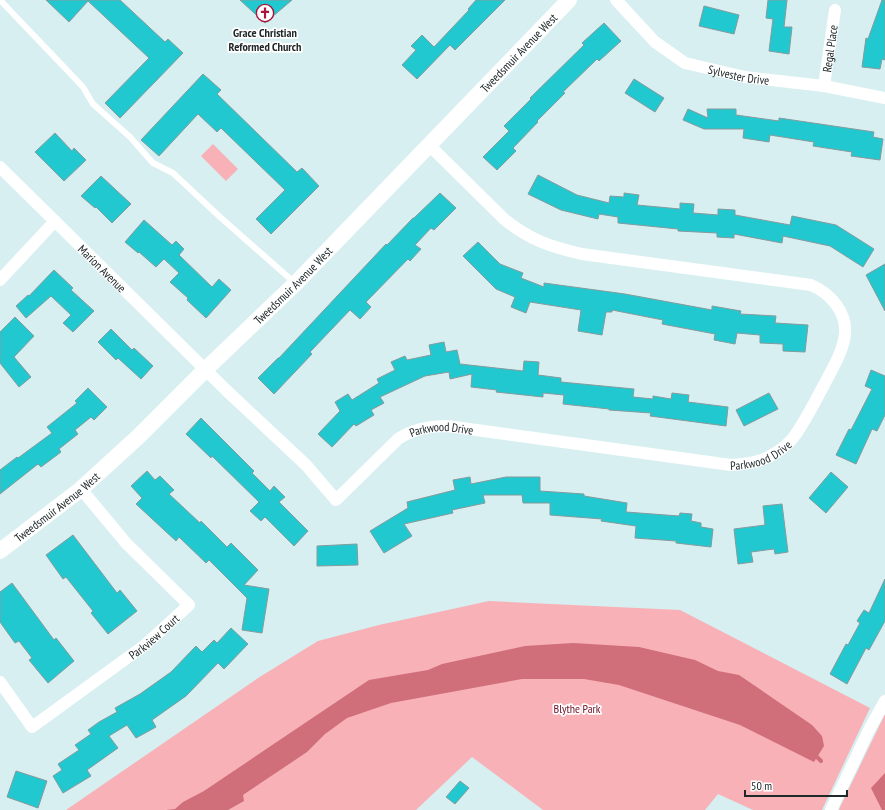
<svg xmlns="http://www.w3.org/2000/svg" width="885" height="810" font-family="'PT Sans Narrow',sans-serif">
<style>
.green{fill:#f7b1b7}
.water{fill:#d06e7a}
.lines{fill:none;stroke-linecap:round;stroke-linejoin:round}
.stream{stroke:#d06e7a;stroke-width:4}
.building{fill:#22c8cf;stroke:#849b9c}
.service{stroke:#fff;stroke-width:6}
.minor{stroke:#fff;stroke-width:12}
.tertiary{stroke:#fff;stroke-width:16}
.labels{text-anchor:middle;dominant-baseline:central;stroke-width:3.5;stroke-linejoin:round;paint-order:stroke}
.poi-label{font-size:12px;font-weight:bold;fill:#20292a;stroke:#fff}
.street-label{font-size:12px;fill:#20292a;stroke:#fff}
.park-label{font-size:12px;fill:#6b1026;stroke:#fff}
</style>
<rect width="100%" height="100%" fill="#d7eff0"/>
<g class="green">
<polygon points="213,144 238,169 226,181 201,156"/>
<polygon points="489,601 680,610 870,708 822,810 753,810 718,794 705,810 543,810 472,757 416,810 66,810 258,678 318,641 379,625"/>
<polygon points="885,714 885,810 839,810 840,807"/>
</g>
<g class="water">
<polygon points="573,643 639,647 695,660 718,671 739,675 812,725 822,736 824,746 814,762 740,725 619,685 584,679 522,679 391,703 347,718 325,734 307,752 243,795 244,801 228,810 166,810 175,809 183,802 204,791 369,680 428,670 442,664 525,646"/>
<polygon points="885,773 885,810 882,810 871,788"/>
</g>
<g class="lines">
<polyline class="stream" points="815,755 821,761"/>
</g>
<g class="building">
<polygon points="46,0 120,0 165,42 168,39 183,53 120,118 105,103 149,58 88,1 69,22"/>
<polygon points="240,0 292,0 265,23"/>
<polygon points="476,0 505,0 455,50 450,45 417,79 402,65 416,50 411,46 422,35 434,47 469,10 468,9"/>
<polygon points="768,0 787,0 784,27 792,27 789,54 769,51 773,19 766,18"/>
<polygon points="882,0 885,0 885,60 882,59 880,69 862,67 866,38 868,39"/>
<polygon points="704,6 739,15 734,34 699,26"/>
<polygon points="604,23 621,41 599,61 597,59 563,92 565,93 537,121 538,122 513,148 516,151 497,170 483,157 509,131 504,126 531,99 530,98 584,45 582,43"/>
<polygon points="203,74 221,90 217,94 297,172 302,168 319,186 271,234 256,219 285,190 221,128 217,132 198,114 159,156 141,140"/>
<polygon points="634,79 664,98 655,112 625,93"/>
<polygon points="688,109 708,118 707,109 736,109 736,115 779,121 779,118 874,132 873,137 883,139 880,160 851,156 852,152 813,146 814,142 770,135 769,142 743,138 744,129 704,129 683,120"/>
<polygon points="55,133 72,151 74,148 86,160 64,181 35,152"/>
<polygon points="538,175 577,195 609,203 610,196 624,197 624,193 639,195 637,205 680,209 680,203 694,204 693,213 718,215 718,209 735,210 735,215 790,225 792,216 836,225 874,249 863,267 830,246 783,236 782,243 734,234 734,238 717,237 717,233 678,231 678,229 618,223 618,217 599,214 598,219 561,210 528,194"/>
<polygon points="101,176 131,204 112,223 96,207 95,208 81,196"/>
<polygon points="440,193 456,208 434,230 431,228 415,245 421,249 410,261 408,259 366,302 371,307 360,319 350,310 310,352 312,354 274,394 258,378 278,358 279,358 386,244 387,245 413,218 414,218"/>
<polygon points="144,220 172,245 176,241 184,249 179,255 212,287 219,279 231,290 206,318 187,300 188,298 170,282 179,273 164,259 156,267 139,252 138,253 125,242"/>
<polygon points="478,242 500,264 523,273 521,278 544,287 544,283 625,294 712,310 712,306 741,311 740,314 776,316 775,323 808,325 805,352 783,351 783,344 760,343 760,335 737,333 735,344 714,340 715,334 662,324 663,320 612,310 612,312 606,312 602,335 578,331 581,310 530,302 526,313 511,307 515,297 496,289 463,256"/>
<polygon points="885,264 885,311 866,275"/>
<polygon points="54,270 73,288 71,290 94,311 73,332 63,323 71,315 51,296 26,318 16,306 28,295 29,296"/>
<polygon points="15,317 34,336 14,357 31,377 19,387 0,363 0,332"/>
<polygon points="111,329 132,350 134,348 153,366 141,379 118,358 116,360 98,342"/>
<polygon points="444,342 446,352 457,350 460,364 523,371 524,361 539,362 538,375 561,378 561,382 634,389 633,397 653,399 653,396 671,399 672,393 689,395 688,402 728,407 726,426 650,416 651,413 609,410 609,409 563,404 564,395 543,393 543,397 496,392 497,390 471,387 472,374 450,379 449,372 425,376 380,397 384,403 371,410 374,415 356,426 354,424 332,447 318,434 340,411 335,402 348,394 352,400 379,383 377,379 395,370 391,362 405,356 407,360 431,355 429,345"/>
<polygon points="871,370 885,376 885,415 877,431 872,429 856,464 836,455 849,429 851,430 872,389 865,386"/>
<polygon points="88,388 107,407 94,420 91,417 75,430 78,434 59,449 61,452 41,467 38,464 0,494 0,470 17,457 18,458 52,433 47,427 77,403 75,401"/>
<polygon points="769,393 778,409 744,426 736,410"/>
<polygon points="201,418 254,471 252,473 270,491 274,486 285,497 279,502 308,531 294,546 265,517 261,521 250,511 259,502 212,456 211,458 186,434"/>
<polygon points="147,471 155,480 160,476 174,490 169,494 200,523 201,521 227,547 231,543 258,570 244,585 269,589 262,633 242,630 247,598 209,560 206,563 179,537 176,541 136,504 142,498 131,486"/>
<polygon points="831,472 848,487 826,513 809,498"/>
<polygon points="470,477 471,484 506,477 540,477 540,491 584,494 584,496 627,503 626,512 679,516 680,513 692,514 691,521 701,523 701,527 713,529 711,547 676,543 676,541 635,538 636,526 601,521 602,519 550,515 550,503 523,503 522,495 483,495 485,503 452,510 453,513 404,524 412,536 384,553 370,531 408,508 407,502 455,490 453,480"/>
<polygon points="782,504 788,552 775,554 774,549 751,552 753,562 738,564 734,529 765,525 763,506"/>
<polygon points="73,535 117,593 120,590 137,611 108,634 91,613 93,611 66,577 63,579 46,555"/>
<polygon points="357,544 358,565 317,566 317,546"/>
<polygon points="885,579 885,621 869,650 866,648 847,684 830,674 846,644 848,645 860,623 857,621 864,610 869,613"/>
<polygon points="12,583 54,640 56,638 74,661 48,683 29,660 32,658 19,641 15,643 0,622 0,592"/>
<polygon points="231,628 248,644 224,669 218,663 186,696 152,720 156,727 136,738 127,725 109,736 118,748 87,770 91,776 63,793 53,776 62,770 58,764 79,750 75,745 91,734 88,730 99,722 117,712 115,708 140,694 171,672 196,646 202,652 214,640 217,643"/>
<polygon points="16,771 47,781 38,808 7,797"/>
<polygon points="460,781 469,788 455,804 446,797"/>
</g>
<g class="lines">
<polyline class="service" points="0,0 83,87 93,104 130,137 153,163 173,173 220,217 295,283"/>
<g class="minor">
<path id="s1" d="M616,0L655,42L685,63L745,77L824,86L885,98"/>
<path id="s2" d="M824,86L835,10"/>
<path id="s3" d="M0,167L226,390L306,465L336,500L398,439C413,429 429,426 447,426L731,465C747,464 763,462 777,452C783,448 789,443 793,438C805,422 814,403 824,385C832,369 843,352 845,334C847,312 830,293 811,285L582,254C551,247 530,240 504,219L429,145"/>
<polyline points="0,280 55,221"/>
<path id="s4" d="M0,682L32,727L145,645L189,605L126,543L81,489"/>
<polyline points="831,810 869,730 885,701"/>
</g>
<path class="tertiary" id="s5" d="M0,551L81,489L139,436L206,369L296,283L569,0"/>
</g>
<defs>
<symbol id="church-ring" viewBox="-11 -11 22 22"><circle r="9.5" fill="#fff" stroke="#aa143e" stroke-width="1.5"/><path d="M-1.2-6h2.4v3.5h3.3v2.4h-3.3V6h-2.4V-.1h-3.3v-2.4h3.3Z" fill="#aa143e"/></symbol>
</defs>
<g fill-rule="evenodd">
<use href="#church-ring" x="255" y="3" width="20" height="20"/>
</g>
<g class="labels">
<g class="poi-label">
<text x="265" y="32">Grace Christian<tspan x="265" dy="14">Reformed Church</tspan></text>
</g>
<g class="street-label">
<text stroke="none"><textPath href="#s2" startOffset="38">Regal Place</textPath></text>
<text stroke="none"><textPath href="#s5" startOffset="720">Tweedsmuir Avenue West</textPath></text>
<text stroke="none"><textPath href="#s1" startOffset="149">Sylvester Drive</textPath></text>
<text stroke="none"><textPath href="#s3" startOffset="144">Marion Avenue</textPath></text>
<text stroke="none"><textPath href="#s5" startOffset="396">Tweedsmuir Avenue West</textPath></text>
<text stroke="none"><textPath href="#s3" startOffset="606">Parkwood Drive</textPath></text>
<text stroke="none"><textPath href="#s3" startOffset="930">Parkwood Drive</textPath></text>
<text stroke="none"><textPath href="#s5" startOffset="72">Tweedsmuir Avenue West</textPath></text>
<text stroke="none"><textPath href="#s4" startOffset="207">Parkview Court</textPath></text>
</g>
<g class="park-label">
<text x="577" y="708">Blythe Park</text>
</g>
</g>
<path d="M745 790v6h102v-6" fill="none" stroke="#20292a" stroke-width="2"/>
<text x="751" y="790" font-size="12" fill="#20292a" stroke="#ffffff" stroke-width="3" paint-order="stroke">50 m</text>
</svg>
